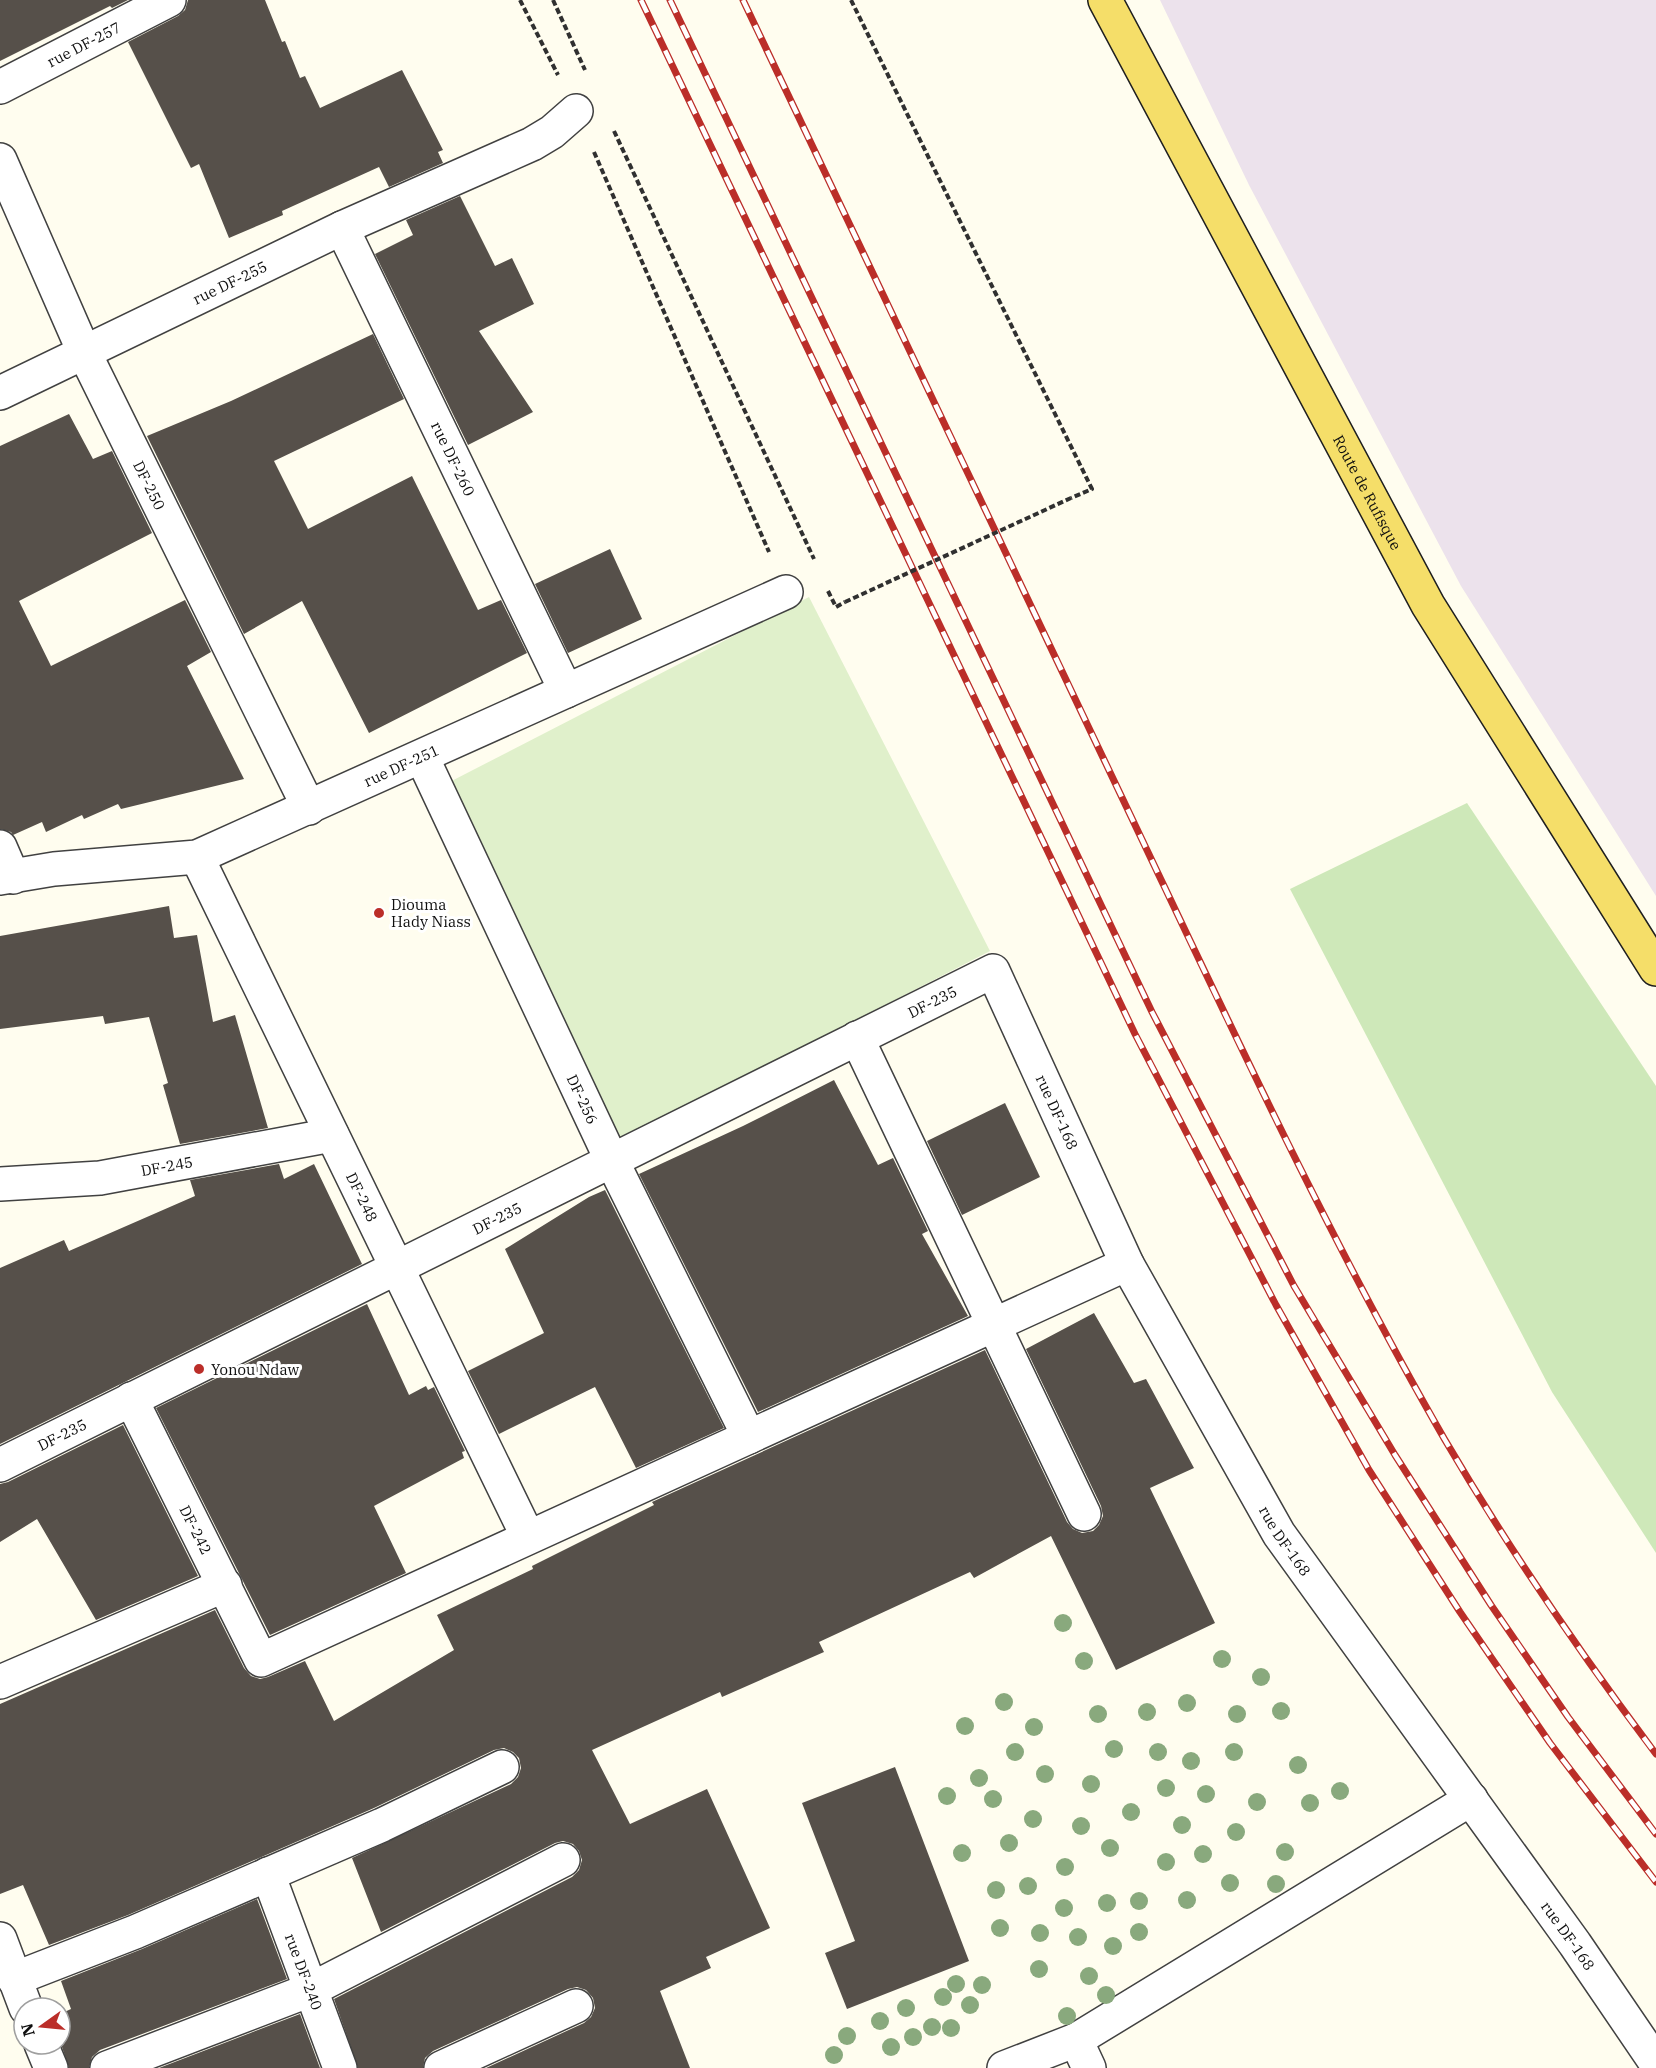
<svg xmlns="http://www.w3.org/2000/svg" width="1656" height="2068" font-family="'IBM Plex Serif',serif">
<style>
.industrial{fill:#ece2ec}
.green{fill:#cee8b9}
.pitch{fill:#e0f0cb}
.building{fill:#56504a}
.lines{fill:none;stroke-linecap:round;stroke-linejoin:round}
.minor-casing{stroke:#414141;stroke-width:36}
.major-casing{stroke:#1f1f1f;stroke-width:36}
.path{stroke:#303030;stroke-width:4;stroke-dasharray:6 3;stroke-linecap:butt}
.minor{stroke:#fff;stroke-width:33}
.major{stroke:#f5de69;stroke-width:33}
.rail-casing{stroke:#bb2e29;stroke-width:7}
.rail{stroke:#fff;stroke-width:4.5;stroke-dasharray:14;stroke-linecap:butt}
.path-bridge{stroke:#303030;stroke-width:4;stroke-dasharray:6 3;stroke-linecap:butt}
.tree{fill:#89a97d}
.poi-dot{fill:#bb2e29;stroke:#fff;stroke-width:2}
.labels{text-anchor:middle;dominant-baseline:central;stroke-width:6;stroke-linejoin:round;paint-order:stroke}
.street-label{font-size:15px;fill:#0e0e0e;stroke:#fff}
.poi-label{font-size:15px;fill:#0e0e0e;stroke:#fff;text-anchor:start}
</style>
<rect width="100%" height="100%" fill="#fffdef"/>
<polygon class="industrial" points="1160,0 1656,0 1656,896 1461,586 1249,185"/>
<polygon class="green" points="1467,803 1656,1086 1656,1553 1552,1392 1290,889"/>
<polygon class="pitch" points="809,597 990,951 619,1142 438,788"/>
<g class="building">
<polygon points="0,0 128,0 112,8 110,6 0,61"/>
<polygon points="188,0 265,0 282,42 285,41 300,78 305,76 320,108 402,70 443,150 438,152 443,163 389,187 379,167 282,211 283,215 229,238 199,164 191,168 128,42 178,16 185,10"/>
<polygon points="460,196 495,266 512,258 534,304 479,331 533,412 468,445 375,254 413,235 406,220"/>
<polygon points="373,334 404,399 274,461 308,529 412,476 478,610 501,600 527,653 369,733 302,601 244,634 147,436 231,401"/>
<polygon points="69,414 93,459 112,451 152,533 19,601 51,666 185,600 211,652 187,666 244,779 121,809 118,804 84,819 82,815 46,832 42,822 13,835 11,832 0,829 0,446"/>
<polygon points="610,549 642,619 568,653 535,584"/>
<polygon points="169,906 174,938 197,935 213,1022 235,1015 268,1128 180,1144 163,1085 168,1083 149,1017 105,1024 103,1016 0,1029 0,936"/>
<polygon points="834,1080 878,1165 893,1158 928,1231 922,1234 968,1316 758,1412 639,1174 743,1126"/>
<polygon points="1005,1103 1040,1177 962,1215 927,1141"/>
<polygon points="279,1164 284,1179 314,1164 362,1264 0,1444 0,1268 64,1240 69,1251 195,1196 190,1180"/>
<polygon points="605,1190 724,1428 636,1468 595,1387 499,1434 468,1371 544,1333 505,1249 589,1197"/>
<polygon points="367,1304 409,1395 426,1386 428,1390 434,1387 465,1451 462,1452 464,1458 374,1506 406,1573 270,1635 156,1408"/>
<polygon points="1094,1313 1134,1383 1146,1379 1194,1468 1150,1488 1215,1623 1116,1670 1051,1536 974,1578 970,1572 819,1642 824,1652 722,1697 720,1692 592,1750 630,1824 707,1789 770,1928 706,1957 711,1968 660,1991 690,2068 486,2068 584,2023 591,2017 595,2008 593,1998 586,1990 577,1987 568,1989 433,2051 425,2058 423,2068 358,2068 334,1999 572,1877 579,1870 582,1860 579,1851 573,1844 563,1841 555,1843 381,1932 352,1858 511,1784 518,1777 521,1768 519,1758 513,1752 504,1748 494,1750 374,1808 128,1915 49,1945 23,1885 0,1894 0,1704 215,1610 244,1668 251,1676 260,1679 268,1677 305,1661 334,1721 454,1650 437,1615 533,1569 532,1566 654,1505 652,1502 985,1350 1067,1522 1073,1529 1082,1533 1093,1531 1099,1525 1103,1516 1101,1506 1026,1349"/>
<polygon points="123,1425 198,1576 96,1620 37,1519 0,1542 0,1484 8,1482"/>
<polygon points="895,1767 969,1961 847,2009 825,1953 855,1941 802,1803"/>
<polygon points="257,1899 287,1979 100,2050 92,2057 89,2068 69,2068 60,2041 60,2014 71,2009 61,1981 142,1949"/>
<polygon points="300,2014 320,2068 159,2068"/>
</g>
<g class="lines">
<defs>
<g id="minor">
<path id="s1" d="M0,87L169,0"/>
<path id="s2" d="M0,160L84,352L309,808"/>
<path id="s3" d="M342,228L566,691"/>
<path id="s4" d="M0,393L342,228L532,144L552,132L576,111"/>
<path id="s5" d="M422,757L612,1161L749,1437"/>
<polyline points="0,847 13,877"/>
<path id="s6" d="M197,857L528,1537"/>
<path id="s7" d="M0,878L54,869L197,857L786,592"/>
<polyline points="857,1038 1084,1514"/>
<path id="s8" d="M0,1184L100,1178L332,1135"/>
<path id="s9" d="M131,1399L261,1660L1127,1264"/>
<path id="s10" d="M0,1465L993,971L1127,1264L1279,1534L1575,1944L1656,2063"/>
<polyline points="0,1682 225,1585"/>
<path id="s11" d="M268,1874L340,2068"/>
<polyline points="0,1939 26,2008"/>
<polyline points="14,1979 135,1932 382,1825 502,1767"/>
<polyline points="1076,2040 1089,2068"/>
<polyline points="41,2044 51,2068"/>
<polyline points="107,2068 310,1990 563,1860"/>
<polyline points="441,2068 576,2006"/>
<polyline points="1004,2068 1076,2040 1471,1799"/>
</g>
<g id="major">
<path id="s12" d="M1105,0L1428,605L1656,969"/>
</g>
</defs>
<use href="#minor" class="minor-casing"/>
<use href="#major" class="major-casing"/>
<g class="path">
<polyline points="520,0 558,75"/>
<polyline points="553,0 585,70"/>
<polyline points="851,0 1092,489 1071,498"/>
<polyline points="614,131 814,559"/>
<polyline points="594,152 769,552"/>
<polyline points="828,591 836,607 845,602"/>
</g>
<use href="#minor" class="minor"/>
<use href="#major" class="major"/>
<defs>
<g id="rail">
<polyline points="641,0 1135,1034 1276,1305 1369,1470 1460,1612 1550,1743 1656,1882"/>
<polyline points="670,0 1152,1012 1294,1286 1395,1455 1491,1605 1568,1717 1656,1834"/>
<path d="M743,0C874,276 1005,551 1136,827C1234,1033 1331,1242 1445,1440C1509,1549 1580,1653 1656,1754"/>
</g>
</defs>
<use href="#rail" class="rail-casing"/>
<use href="#rail" class="rail"/>
<polyline class="path-bridge" points="845,602 1071,498"/>
</g>
<g class="tree">
<circle cx="1063" cy="1623" r="9"/>
<circle cx="1222" cy="1659" r="9"/>
<circle cx="1084" cy="1661" r="9"/>
<circle cx="1261" cy="1677" r="9"/>
<circle cx="1004" cy="1702" r="9"/>
<circle cx="1187" cy="1703" r="9"/>
<circle cx="1281" cy="1711" r="9"/>
<circle cx="1147" cy="1712" r="9"/>
<circle cx="1098" cy="1714" r="9"/>
<circle cx="1237" cy="1714" r="9"/>
<circle cx="965" cy="1726" r="9"/>
<circle cx="1034" cy="1727" r="9"/>
<circle cx="1114" cy="1749" r="9"/>
<circle cx="1015" cy="1752" r="9"/>
<circle cx="1158" cy="1752" r="9"/>
<circle cx="1234" cy="1752" r="9"/>
<circle cx="1191" cy="1761" r="9"/>
<circle cx="1298" cy="1765" r="9"/>
<circle cx="1045" cy="1774" r="9"/>
<circle cx="979" cy="1778" r="9"/>
<circle cx="1091" cy="1784" r="9"/>
<circle cx="1166" cy="1788" r="9"/>
<circle cx="1340" cy="1791" r="9"/>
<circle cx="1206" cy="1794" r="9"/>
<circle cx="947" cy="1796" r="9"/>
<circle cx="993" cy="1799" r="9"/>
<circle cx="1257" cy="1802" r="9"/>
<circle cx="1310" cy="1803" r="9"/>
<circle cx="1131" cy="1812" r="9"/>
<circle cx="1033" cy="1819" r="9"/>
<circle cx="1182" cy="1825" r="9"/>
<circle cx="1081" cy="1826" r="9"/>
<circle cx="1236" cy="1832" r="9"/>
<circle cx="1009" cy="1843" r="9"/>
<circle cx="1110" cy="1848" r="9"/>
<circle cx="1285" cy="1852" r="9"/>
<circle cx="962" cy="1853" r="9"/>
<circle cx="1203" cy="1854" r="9"/>
<circle cx="1166" cy="1862" r="9"/>
<circle cx="1065" cy="1867" r="9"/>
<circle cx="1230" cy="1883" r="9"/>
<circle cx="1276" cy="1884" r="9"/>
<circle cx="1028" cy="1886" r="9"/>
<circle cx="996" cy="1890" r="9"/>
<circle cx="1187" cy="1900" r="9"/>
<circle cx="1139" cy="1901" r="9"/>
<circle cx="1107" cy="1903" r="9"/>
<circle cx="1064" cy="1908" r="9"/>
<circle cx="1000" cy="1928" r="9"/>
<circle cx="1139" cy="1932" r="9"/>
<circle cx="1040" cy="1933" r="9"/>
<circle cx="1078" cy="1937" r="9"/>
<circle cx="1113" cy="1946" r="9"/>
<circle cx="1039" cy="1969" r="9"/>
<circle cx="1089" cy="1976" r="9"/>
<circle cx="956" cy="1984" r="9"/>
<circle cx="982" cy="1985" r="9"/>
<circle cx="1106" cy="1995" r="9"/>
<circle cx="943" cy="1997" r="9"/>
<circle cx="970" cy="2005" r="9"/>
<circle cx="906" cy="2008" r="9"/>
<circle cx="1067" cy="2016" r="9"/>
<circle cx="880" cy="2021" r="9"/>
<circle cx="932" cy="2027" r="9"/>
<circle cx="951" cy="2028" r="9"/>
<circle cx="847" cy="2036" r="9"/>
<circle cx="913" cy="2037" r="9"/>
<circle cx="891" cy="2047" r="9"/>
<circle cx="834" cy="2055" r="9"/>
</g>
<g class="poi-dot">
<circle cx="379" cy="913" r="6"/>
<circle cx="199" cy="1369" r="6"/>
</g>
<g class="labels">
<g class="street-label">
<text stroke="none"><textPath href="#s1" startOffset="94">rue DF-257</textPath></text>
<text stroke="none"><textPath href="#s4" startOffset="255">rue DF-255</textPath></text>
<text stroke="none"><textPath href="#s3" startOffset="256">rue DF-260</textPath></text>
<text stroke="none"><textPath href="#s2" startOffset="358">DF-250</textPath></text>
<text stroke="none"><textPath href="#s12" startOffset="558">Route de Rufisque</textPath></text>
<text stroke="none"><textPath href="#s7" startOffset="422">rue DF-251</textPath></text>
<text stroke="none"><textPath href="#s10" startOffset="1041">DF-235</textPath></text>
<text stroke="none"><textPath href="#s5" startOffset="378">DF-256</textPath></text>
<text stroke="none"><textPath href="#s10" startOffset="1264">rue DF-168</textPath></text>
<text stroke="none"><textPath href="#s8" startOffset="168">DF-245</textPath></text>
<text stroke="none"><textPath href="#s6" startOffset="378">DF-248</textPath></text>
<text stroke="none"><textPath href="#s10" startOffset="555">DF-235</textPath></text>
<text stroke="none"><textPath href="#s10" startOffset="69">DF-235</textPath></text>
<text stroke="none"><textPath href="#s9" startOffset="146">DF-242</textPath></text>
<text stroke="none"><textPath href="#s10" startOffset="1750">rue DF-168</textPath></text>
<text stroke="none"><textPath href="#s10" startOffset="2236">rue DF-168</textPath></text>
<text stroke="none"><textPath href="#s11" startOffset="104">rue DF-240</textPath></text>
</g>
<g class="poi-label">
<text x="391" y="904">Diouma<tspan x="391" dy="17">Hady Niass</tspan></text>
<text x="211" y="1369">Yonou Ndaw</text>
</g>
</g>
<g transform="translate(42 2026) rotate(255)"><circle r="28" fill="#ffffff" stroke="#9f9f9f" stroke-width="1.5"/>
<path d="M0-4.5L10 22L0 15L-10 22Z" fill="#bb2e29"/>
<text y="-9" font-size="16" font-weight="bold" text-anchor="middle" fill="#0e0e0e">N</text>
</g>
</svg>
